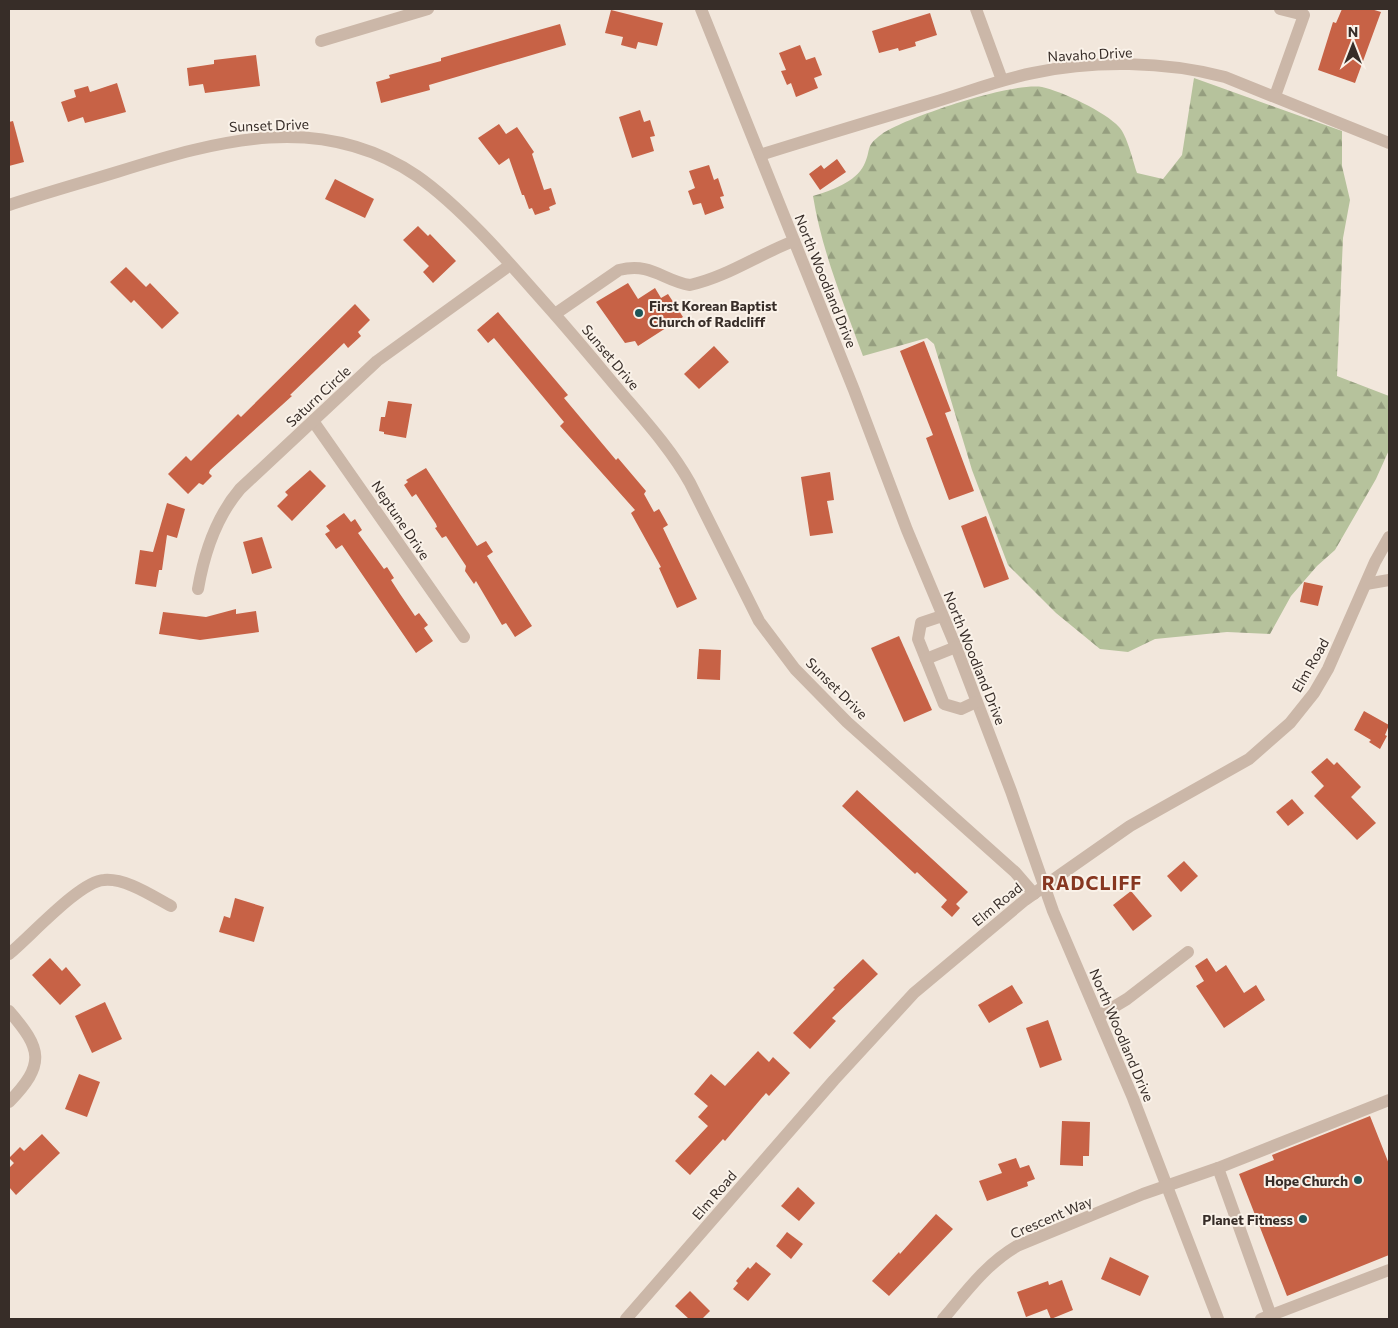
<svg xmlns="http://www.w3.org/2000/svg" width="1398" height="1328" font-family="Commissioner,sans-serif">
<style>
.forest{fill:url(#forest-firs)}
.building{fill:#c76246}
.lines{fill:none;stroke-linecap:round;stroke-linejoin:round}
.minor{stroke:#cbb7a8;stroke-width:12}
.poi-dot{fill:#1d5759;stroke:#faf2e9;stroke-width:2}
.labels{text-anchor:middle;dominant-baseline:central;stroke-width:4;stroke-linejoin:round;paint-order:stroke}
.street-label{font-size:14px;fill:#372d28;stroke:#faf2e9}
.poi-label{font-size:14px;font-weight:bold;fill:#372d28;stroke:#faf2e9;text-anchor:end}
.district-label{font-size:19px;font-weight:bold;letter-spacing:1px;fill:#873721;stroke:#faf2e9}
</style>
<defs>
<pattern id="forest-firs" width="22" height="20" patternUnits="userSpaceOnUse" patternTransform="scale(1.25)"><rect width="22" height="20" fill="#b6c29c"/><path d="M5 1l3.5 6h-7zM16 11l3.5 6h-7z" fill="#959e7f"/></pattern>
</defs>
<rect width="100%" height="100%" fill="#f2e7dc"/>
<path class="forest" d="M1194,78L1342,131V166L1350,200L1343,238L1337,376L1389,396V450L1376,479L1335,550L1317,566L1291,596L1270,634L1227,632L1155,639L1128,652L1100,649L1056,613L1008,565L972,470L934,344L927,338L863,356C844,304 822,252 813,196C830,191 856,182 864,165C872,149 864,147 882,134C907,117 1012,82 1042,87C1061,91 1106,112 1119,127C1127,135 1133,161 1137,173L1163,179L1182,155Z"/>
<g class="building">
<polygon points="1342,9 1371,9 1381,12 1355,83 1318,70 1333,22 1336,23"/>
<polygon points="611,10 663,23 657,46 638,42 636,49 621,45 623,37 605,33"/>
<polygon points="930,13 937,35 915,42 916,46 899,51 898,48 879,53 872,31"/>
<polygon points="560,24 566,45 429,85 430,90 381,103 376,82 390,78 389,75 441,61 441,58"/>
<polygon points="800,45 806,60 815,57 822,75 814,78 818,88 796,97 791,83 787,85 781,71 786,70 779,53"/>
<polygon points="256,55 260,86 205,93 203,84 189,86 187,68 214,64 214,60"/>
<polygon points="117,83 126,112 85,123 83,117 68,122 61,102 76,97 74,90 88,86 90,92"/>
<polygon points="640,110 644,122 650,120 655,136 650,137 654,151 632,158 619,117"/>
<polygon points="13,121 24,162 9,166 9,122"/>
<polygon points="499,124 506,134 517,127 534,152 532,154 544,190 551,188 556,204 549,207 550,210 535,215 532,208 529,209 524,195 522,195 509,158 499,165 478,138"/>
<polygon points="837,159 846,172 820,190 809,174 821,165 824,169"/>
<polygon points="709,165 714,180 718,178 724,196 720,197 724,208 705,215 701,203 693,205 688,191 695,188 689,171"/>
<polygon points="335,179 374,199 365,218 325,199"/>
<polygon points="418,226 428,236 430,234 456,261 433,283 423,272 429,266 403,240"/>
<polygon points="126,267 146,287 150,283 179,313 162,329 134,300 131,303 110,282"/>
<polygon points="628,283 638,299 655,288 661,298 668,294 683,317 638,346 635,341 625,343 596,302"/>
<polygon points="355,304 370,320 358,332 361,336 348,348 344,343 290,395 292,396 210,470 209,473 212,476 203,485 199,483 188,494 168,474 186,456 191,461 238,414 241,417"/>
<polygon points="498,312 568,395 564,398 616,460 618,458 646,491 644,494 654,512 659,509 668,525 663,528 697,599 677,608 659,568 661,567 631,513 635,510 560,426 564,422 494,338 488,343 477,330"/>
<polygon points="924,341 951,411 945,413 974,491 949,500 926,438 933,435 900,351"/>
<polygon points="714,346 729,362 699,389 684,374"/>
<polygon points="388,401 412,404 406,438 384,434 384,432 379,431 381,417 385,417"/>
<polygon points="426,468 477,546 486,541 493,552 487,556 532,626 515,637 506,623 502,625 476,581 474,584 465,571 466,566 446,536 442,538 435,528 437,527 436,524 416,494 412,497 404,485 408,482 406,480"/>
<polygon points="310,470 326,486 292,521 277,506 288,495 285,492"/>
<polygon points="830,472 834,500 827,501 833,533 810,536 801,477"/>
<polygon points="167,503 185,509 177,538 167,535 162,570 159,570 156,587 135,584 140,550 153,552"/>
<polygon points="344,513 351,522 355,519 362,530 358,533 384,569 387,567 394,578 391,580 400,594 415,616 419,613 428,625 424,628 433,641 416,653 342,545 336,549 325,534 330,531 326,526"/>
<polygon points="986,516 1009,579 984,588 961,526"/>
<polygon points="262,537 272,568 252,574 243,542"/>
<polygon points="1304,582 1323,586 1318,606 1300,602"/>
<polygon points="236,609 236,614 256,611 259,632 200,640 159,634 163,612 206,617"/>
<polygon points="899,636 932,710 904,722 871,648"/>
<polygon points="699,649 721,650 720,680 697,679"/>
<polygon points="1364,711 1389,725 1385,735 1387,736 1380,749 1369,742 1371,740 1354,730"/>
<polygon points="1327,758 1334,765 1337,762 1361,787 1351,797 1376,823 1357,840 1314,796 1324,786 1311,772"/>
<polygon points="857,790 968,892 956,904 960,908 952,917 941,907 947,900 917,872 915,874 842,806"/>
<polygon points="1292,799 1304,813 1288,826 1276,812"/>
<polygon points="1184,861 1198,876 1181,892 1167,876"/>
<polygon points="1131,891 1152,916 1133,931 1113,905"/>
<polygon points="235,898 264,907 254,942 219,932 224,916 230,918"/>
<polygon points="50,958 62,971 66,967 81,985 60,1005 32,975"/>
<polygon points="1207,958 1216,972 1226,965 1244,993 1256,985 1265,1000 1224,1028 1196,986 1204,981 1195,966"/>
<polygon points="863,959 878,974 832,1018 836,1021 810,1049 793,1033 835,989 833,988"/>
<polygon points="1012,985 1023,1003 989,1023 978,1005"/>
<polygon points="105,1002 122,1039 92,1053 75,1016"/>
<polygon points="1048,1020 1062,1060 1040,1068 1026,1028"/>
<polygon points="758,1051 769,1062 773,1057 790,1073 769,1096 766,1093 725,1141 723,1139 690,1175 675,1161 708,1126 698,1117 708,1106 694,1094 711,1074 725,1086"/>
<polygon points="79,1074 100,1082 87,1117 65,1109"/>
<polygon points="1370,1116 1389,1164 1389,1255 1287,1296 1239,1174 1274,1160 1272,1155"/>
<polygon points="1062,1121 1090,1122 1089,1156 1083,1156 1083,1166 1060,1165"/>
<polygon points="42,1134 60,1153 16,1195 9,1187 9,1168 14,1163 9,1158 20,1147 24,1151"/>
<polygon points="1016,1158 1020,1168 1029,1165 1035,1179 1027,1182 1028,1186 987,1201 979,1181 1002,1173 998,1164"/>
<polygon points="798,1187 815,1203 799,1221 781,1206"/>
<polygon points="936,1214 953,1229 889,1296 872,1281 899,1252 900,1254"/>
<polygon points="787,1232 803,1244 791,1259 776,1246"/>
<polygon points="1110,1257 1149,1276 1140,1296 1101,1279"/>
<polygon points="756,1262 771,1274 748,1301 733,1289 738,1283 736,1281 748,1267 750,1269"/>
<polygon points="1062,1280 1073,1310 1051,1319 1047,1309 1026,1317 1017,1292 1048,1281 1049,1285"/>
<polygon points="690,1291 710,1311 702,1319 689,1319 675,1306"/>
</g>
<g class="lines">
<g class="minor">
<polyline points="701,9 854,390 907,530 956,647 1011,791 1053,911 1133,1098 1218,1319"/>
<polyline points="976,9 1002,80"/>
<polyline points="321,41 428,9"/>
<polyline points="1275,96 1304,15 1280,9"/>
<path d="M760,155C817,137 874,120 931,103C965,93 998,80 1033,73C1094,60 1165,61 1225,77L1389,143"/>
<path d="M9,205C45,193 81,183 117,172C219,140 321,111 417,176C460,206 507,260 542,300C570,331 597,364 624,396C648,424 672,451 690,483L759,621L795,669L847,722L1015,872L1034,894"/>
<path d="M555,314L619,270C652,262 663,281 690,285C727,277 759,254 794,241"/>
<polyline points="313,421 464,637"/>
<polyline points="1366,584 1389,580"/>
<path d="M198,589C204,554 217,516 240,489L377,361L510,265"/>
<polyline points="942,616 921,623 918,639 944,704 961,709 976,702"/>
<polyline points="926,659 956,647"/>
<path d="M9,954C30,937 80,881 104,880C126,878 152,896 171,906"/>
<path d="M9,1011C42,1049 46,1064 9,1102"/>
<polyline points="1099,1016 1127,999 1188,952"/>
<polyline points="1218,1168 1389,1100"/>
<polyline points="626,1319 834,1080 914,993 1025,900 1060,875 1130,826 1249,759 1290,723 1314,693 1328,669 1375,562 1389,537"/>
<path d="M943,1319C966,1292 986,1264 1017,1246L1143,1194L1218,1168L1271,1316"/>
<polyline points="1261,1319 1389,1270"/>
</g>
</g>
<g class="poi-dot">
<circle cx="639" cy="313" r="5"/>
<circle cx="1358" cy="1180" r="5"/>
<circle cx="1303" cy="1219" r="5"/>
</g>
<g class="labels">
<g class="street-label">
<text transform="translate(1090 54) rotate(-3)">Navaho Drive</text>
<text transform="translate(269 125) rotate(-2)">Sunset Drive</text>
<text transform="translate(826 281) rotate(68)">North Woodland Drive</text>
<text transform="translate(611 357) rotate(50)">Sunset Drive</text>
<text transform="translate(318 396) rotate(-43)">Saturn Circle</text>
<text transform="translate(401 520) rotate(56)">Neptune Drive</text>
<text transform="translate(975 658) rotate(68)">North Woodland Drive</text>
<text transform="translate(1310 665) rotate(-60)">Elm Road</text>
<text transform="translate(837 688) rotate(45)">Sunset Drive</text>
<text transform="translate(997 904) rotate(-39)">Elm Road</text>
<text transform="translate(1122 1035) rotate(67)">North Woodland Drive</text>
<text transform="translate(714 1195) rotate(-49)">Elm Road</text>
<text transform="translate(1051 1217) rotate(-23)">Crescent Way</text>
</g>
<g class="poi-label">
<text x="649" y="305" text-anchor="start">First Korean Baptist<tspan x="649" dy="16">Church of Radcliff</tspan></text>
<text x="1348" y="1180">Hope Church</text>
<text x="1293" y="1219">Planet Fitness</text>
</g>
<g class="district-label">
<text x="1092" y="882">RADCLIFF</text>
</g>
</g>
<rect width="1398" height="1328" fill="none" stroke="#372d28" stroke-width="20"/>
<g transform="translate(1353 45)" stroke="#faf2e9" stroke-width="4" paint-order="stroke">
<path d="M0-4L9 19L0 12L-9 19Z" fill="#372d28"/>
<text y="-8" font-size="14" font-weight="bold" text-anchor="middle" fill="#372d28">N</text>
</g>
</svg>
